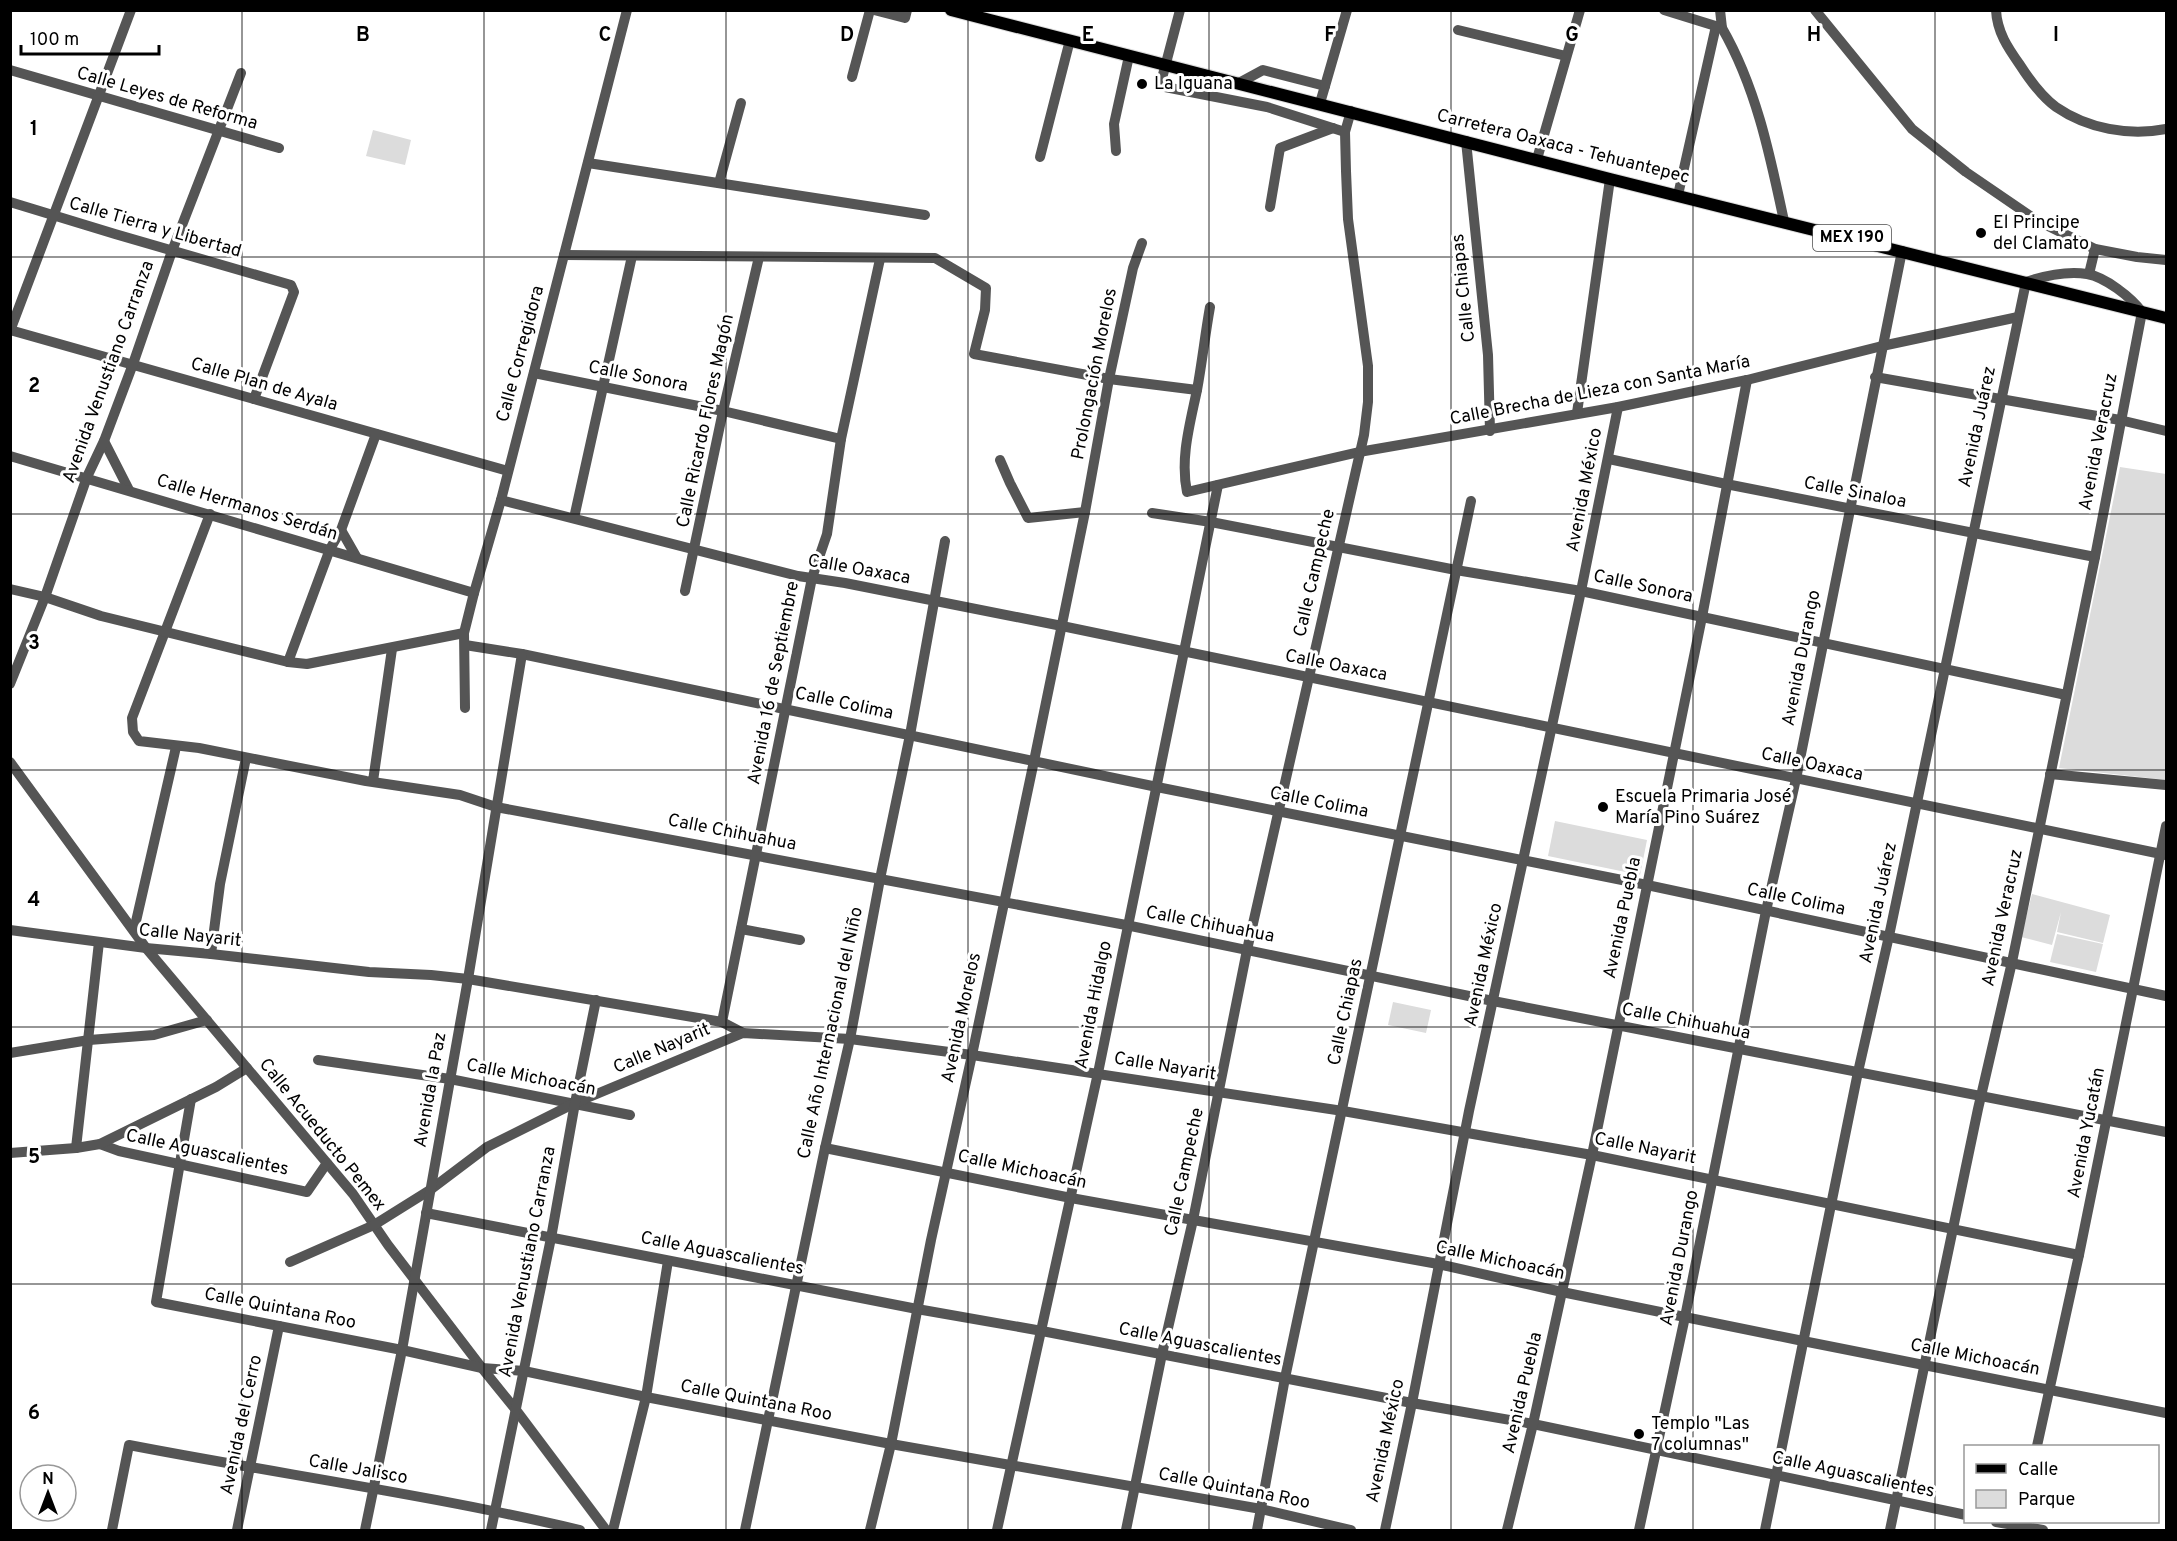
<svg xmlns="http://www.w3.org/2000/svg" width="2177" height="1541" font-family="Overpass,sans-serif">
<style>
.green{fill:#dcdcdc}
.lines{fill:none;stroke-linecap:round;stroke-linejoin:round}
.major-casing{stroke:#dbdbdb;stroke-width:14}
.minor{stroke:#555;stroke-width:10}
.major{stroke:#000;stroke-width:12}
.grid{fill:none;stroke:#000;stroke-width:1.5;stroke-opacity:0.55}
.poi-dot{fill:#000;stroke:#fff;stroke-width:2}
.labels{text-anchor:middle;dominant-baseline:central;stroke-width:6;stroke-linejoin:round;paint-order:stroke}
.shield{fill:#fff;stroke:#4c4c4c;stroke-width:1.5}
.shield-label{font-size:16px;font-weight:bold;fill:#000}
.poi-label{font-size:18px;fill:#000;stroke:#fff;text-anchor:start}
.street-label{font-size:18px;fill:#000;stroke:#fff}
.grid-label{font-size:20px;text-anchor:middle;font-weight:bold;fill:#000;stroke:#fff;stroke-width:6;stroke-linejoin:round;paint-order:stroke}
</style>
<rect width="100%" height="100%" fill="#fff"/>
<g class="green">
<polygon points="373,130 411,140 405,165 366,156"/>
<polygon points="2120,467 2166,474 2166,780 2059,768"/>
<polygon points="1555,821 1647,840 1640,875 1548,856"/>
<polygon points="2032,894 2110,915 2103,943 2057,932 2061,912 2052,945 2021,937"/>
<polygon points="2057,934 2103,944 2096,972 2050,962"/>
<polygon points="1393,1002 1431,1010 1426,1033 1388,1025"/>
</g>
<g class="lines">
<defs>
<polyline id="major" points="951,10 1610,179 2166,318"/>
</defs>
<use href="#major" class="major-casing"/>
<g class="minor">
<polyline points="874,10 905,18 907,10"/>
<polyline points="1180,10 1160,86 1267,107 1345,132"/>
<path d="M1664,10L1722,28C1756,87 1770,155 1784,221"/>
<polyline points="1720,10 1722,28"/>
<polyline points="1815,10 1912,129 1966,172 2036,220 2095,249 2137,257 2166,260"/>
<path d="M1996,10C1997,32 2008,48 2020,65C2029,79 2042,97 2056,107C2088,129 2129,136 2166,129"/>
<polyline points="1458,30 1566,56"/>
<polyline points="10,70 279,148"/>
<polyline points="852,77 870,10"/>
<polyline points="1239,83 1263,70 1325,86 1320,103"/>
<polyline points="1325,86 1347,10"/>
<polyline points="1466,141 1488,355 1490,431"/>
<polyline points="1116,151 1114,124 1129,56"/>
<polyline points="1040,157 1070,40"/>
<polyline points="1537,159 1580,10"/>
<polyline points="588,163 925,215"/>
<polyline points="719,183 741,103"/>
<polyline points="1678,195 1716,26"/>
<polyline points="10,202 115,234 291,285 294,292 254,399"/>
<polyline points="1270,207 1280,148 1333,128"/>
<polyline points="564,255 935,258 986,288 985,310 974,354 1109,379 1197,390"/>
<polyline points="2089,274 2095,249"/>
<path d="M1210,307C1205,335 1202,363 1197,390C1190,424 1180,458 1187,492L1359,452L1618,407L1747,380L1882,346L2018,317"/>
<polyline points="10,330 508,471"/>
<polyline points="10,331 131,10"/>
<polyline points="534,373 723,411 841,439"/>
<polyline points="1875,377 2120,420 2166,431"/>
<polyline points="1577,413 1610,179"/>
<polyline points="104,441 129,490"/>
<polyline points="10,456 474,593"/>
<polyline points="1609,459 1726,484 2095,557"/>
<polyline points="1000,460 1010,483 1028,518 1085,512"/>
<polyline points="501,500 798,576 845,583 1062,626 2166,855"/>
<polyline points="1152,513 1211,522 1456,570 1581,591 2066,695"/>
<polyline points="210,514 132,718 133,732 139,741 199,748 366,781 460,795 496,807 1126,925 1493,1001 2166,1132"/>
<polyline points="574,518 632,256"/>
<polyline points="341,530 357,558"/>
<polyline points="10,589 45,597 101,616 288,662 307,664 464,633"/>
<polyline points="685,591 723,411 759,257"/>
<polyline points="465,645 522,654 1157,787 1647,885 2166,996"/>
<polyline points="288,662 330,549 341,530 376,434"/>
<polyline points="10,684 45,597 87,477 104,441 133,364 172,251 241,73"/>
<polyline points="465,708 464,633 474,593 501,500 627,10"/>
<polyline points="10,762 146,948 353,1194 388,1245 482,1368 516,1410 606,1530"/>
<polyline points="2050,774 2166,785"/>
<polyline points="373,781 392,649"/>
<polyline points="741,929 800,940"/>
<polyline points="10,930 146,948 211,954 369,972 431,975 468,979 722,1022 743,1033"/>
<polyline points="134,930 176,747"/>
<polyline points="211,954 220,884 246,758"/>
<polyline points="722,1022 812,578 827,534 841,439 880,259"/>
<polyline points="10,1053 89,1040 154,1035 207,1020"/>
<polyline points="318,1060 450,1079 630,1115"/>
<polyline points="191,1099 156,1302 402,1350 482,1368 524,1371 646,1397 891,1444 1261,1509 1351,1530"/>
<polyline points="100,1144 119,1151 307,1192 327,1163"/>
<polyline points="76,1148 99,942"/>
<polyline points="825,1148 1071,1198 1438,1264 1562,1292 1803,1341 2166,1413"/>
<polyline points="10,1153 76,1148 100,1144 216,1087 247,1068"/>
<polyline points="426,1213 917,1309 1042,1331 1412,1403 1533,1424 1966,1515"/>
<polyline points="290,1262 374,1225 430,1190 487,1147 575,1103 743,1033 850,1039 972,1055 1343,1111 1592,1155 2079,1255"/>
<polyline points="2037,1446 2079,1255 2166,826"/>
<polyline points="1996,1522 2043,1530"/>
<path d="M112,1530L129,1445C279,1474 431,1495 580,1530"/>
<polyline points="237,1530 279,1326"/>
<polyline points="365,1530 402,1350 468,979 522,654"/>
<polyline points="491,1530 551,1238 575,1103 596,1000"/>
<polyline points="613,1530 646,1397 668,1261"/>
<polyline points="745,1530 825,1148 850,1039 880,879 910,735 945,541"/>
<polyline points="870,1530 891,1444 931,1240 972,1055 1034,761 1085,512 1109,379 1133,268 1142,243"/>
<polyline points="997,1530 1098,1073 1218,485"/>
<polyline points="1126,1530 1162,1354 1193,1220 1247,950 1364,435 1368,402 1368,366 1348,219 1346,171 1345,132 1351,111"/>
<polyline points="1257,1530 1285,1378 1471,501"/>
<polyline points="1385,1530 1412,1403 1469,1111 1581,591 1618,407"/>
<polyline points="1507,1530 1533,1424 1592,1155 1702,617 1747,380"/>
<polyline points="1639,1530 1685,1317 1766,911 1796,779 1902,251"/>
<path d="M1765,1530L1858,1072L1889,936L2026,282C2044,276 2068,271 2087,274C2105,277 2131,297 2142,312L2095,557L2012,962L1978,1109L1890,1530"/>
</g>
<use href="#major" class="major"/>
</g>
<path class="grid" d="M242,10V1530M484,10V1530M726,10V1530M968,10V1530M1209,10V1530M1451,10V1530M1693,10V1530M1935,10V1530M10,257H2166M10,514H2166M10,770H2166M10,1027H2166M10,1284H2166"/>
<g class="poi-dot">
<circle cx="1142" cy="84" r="6"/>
<circle cx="1981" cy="233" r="6"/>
<circle cx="1603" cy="807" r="6"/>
<circle cx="1639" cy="1434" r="6"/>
</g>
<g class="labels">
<rect class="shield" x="1813" y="225" width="78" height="26" rx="4.5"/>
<g class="shield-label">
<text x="1852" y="238">MEX 190</text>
</g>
<g class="poi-label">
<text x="1154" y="84">La Iguana</text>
<text x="1993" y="223">El Principe<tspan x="1993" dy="21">del Clamato</tspan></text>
<text x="1615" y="797">Escuela Primaria José<tspan x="1615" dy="21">María Pino Suárez</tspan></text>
<text x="1651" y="1424">Templo "Las<tspan x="1651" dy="21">7 columnas"</tspan></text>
</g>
<g class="street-label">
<text transform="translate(167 99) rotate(16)">Calle Leyes de Reforma</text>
<text transform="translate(1563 147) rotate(14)">Carretera Oaxaca - Tehuantepec</text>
<text transform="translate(155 228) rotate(16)">Calle Tierra y Libertad</text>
<text transform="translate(1464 288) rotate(-96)">Calle Chiapas</text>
<text transform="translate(521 354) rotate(-75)">Calle Corregidora</text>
<text transform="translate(109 372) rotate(-70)">Avenida Venustiano Carranza</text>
<text transform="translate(1095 374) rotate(-79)">Prolongación Morelos</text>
<text transform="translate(638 377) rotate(11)">Calle Sonora</text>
<text transform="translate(264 385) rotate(16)">Calle Plan de Ayala</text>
<text transform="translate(1600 391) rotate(-11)">Calle Brecha de Lieza con Santa María</text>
<text transform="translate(706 421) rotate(-78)">Calle Ricardo Flores Magón</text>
<text transform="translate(1978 427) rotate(-78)">Avenida Juárez</text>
<text transform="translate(2099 442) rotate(-79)">Avenida Veracruz</text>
<text transform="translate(1585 490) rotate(-79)">Avenida México</text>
<text transform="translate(1855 493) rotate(11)">Calle Sinaloa</text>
<text transform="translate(247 508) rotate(17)">Calle Hermanos Serdán</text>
<text transform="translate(859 570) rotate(10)">Calle Oaxaca</text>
<text transform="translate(1315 573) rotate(-77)">Calle Campeche</text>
<text transform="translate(1643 587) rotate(12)">Calle Sonora</text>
<text transform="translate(1802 658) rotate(-79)">Avenida Durango</text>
<text transform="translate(1336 666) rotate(11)">Calle Oaxaca</text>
<text transform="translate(774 683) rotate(-79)">Avenida 16 de Septiembre</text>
<text transform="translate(844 704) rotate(12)">Calle Colima</text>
<text transform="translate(1812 765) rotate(12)">Calle Oaxaca</text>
<text transform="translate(1319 803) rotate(11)">Calle Colima</text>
<text transform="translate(732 833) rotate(11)">Calle Chihuahua</text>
<text transform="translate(1796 900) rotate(12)">Calle Colima</text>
<text transform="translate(1879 903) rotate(-78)">Avenida Juárez</text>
<text transform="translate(1623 918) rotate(-78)">Avenida Puebla</text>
<text transform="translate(2003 918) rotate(-78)">Avenida Veracruz</text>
<text transform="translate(1210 925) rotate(11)">Calle Chihuahua</text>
<text transform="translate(190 936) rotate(6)">Calle Nayarit</text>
<text transform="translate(1484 965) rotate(-78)">Avenida México</text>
<text transform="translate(1094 1005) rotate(-79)">Avenida Hidalgo</text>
<text transform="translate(1346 1012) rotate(-78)">Calle Chiapas</text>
<text transform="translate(962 1018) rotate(-78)">Avenida Morelos</text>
<text transform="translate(1686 1022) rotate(11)">Calle Chihuahua</text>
<text transform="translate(831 1033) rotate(-78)">Calle Año Internacional del Niño</text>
<text transform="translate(662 1049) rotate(-23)">Calle Nayarit</text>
<text transform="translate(1165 1067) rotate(9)">Calle Nayarit</text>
<text transform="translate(531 1078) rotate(11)">Calle Michoacán</text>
<text transform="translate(431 1090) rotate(-80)">Avenida la Paz</text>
<text transform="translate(2087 1133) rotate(-79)">Avenida Yucatán</text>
<text transform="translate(322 1135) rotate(51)">Calle Acueducto Pemex</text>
<text transform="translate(1645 1149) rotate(11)">Calle Nayarit</text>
<text transform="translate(207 1153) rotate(12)">Calle Aguascalientes</text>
<text transform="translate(1022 1170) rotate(12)">Calle Michoacán</text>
<text transform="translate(1185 1172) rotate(-78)">Calle Campeche</text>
<text transform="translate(722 1254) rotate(11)">Calle Aguascalientes</text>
<text transform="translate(1680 1258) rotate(-79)">Avenida Durango</text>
<text transform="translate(1500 1261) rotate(12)">Calle Michoacán</text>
<text transform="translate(528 1262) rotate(-79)">Avenida Venustiano Carranza</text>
<text transform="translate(280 1309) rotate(11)">Calle Quintana Roo</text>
<text transform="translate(1200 1345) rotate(11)">Calle Aguascalientes</text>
<text transform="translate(1975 1358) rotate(11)">Calle Michoacán</text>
<text transform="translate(1523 1393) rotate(-77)">Avenida Puebla</text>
<text transform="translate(756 1401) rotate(11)">Calle Quintana Roo</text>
<text transform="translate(242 1425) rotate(-78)">Avenida del Cerro</text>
<text transform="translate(1386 1441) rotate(-78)">Avenida México</text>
<text transform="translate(358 1470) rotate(10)">Calle Jalisco</text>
<text transform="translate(1853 1475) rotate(12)">Calle Aguascalientes</text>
<text transform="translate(1234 1489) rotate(11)">Calle Quintana Roo</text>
</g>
</g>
<g class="grid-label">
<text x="363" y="41">B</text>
<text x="605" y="41">C</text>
<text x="847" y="41">D</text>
<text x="1088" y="41">E</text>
<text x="1330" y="41">F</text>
<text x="1572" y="41">G</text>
<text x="1814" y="41">H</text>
<text x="2056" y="41">I</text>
<text x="34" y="135">1</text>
<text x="34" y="392">2</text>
<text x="34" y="649">3</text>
<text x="34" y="906">4</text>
<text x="34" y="1163">5</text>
<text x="34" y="1419">6</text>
</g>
<rect width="2177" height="1541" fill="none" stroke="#000000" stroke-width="24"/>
<rect x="1964" y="1445" width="195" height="78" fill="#ffffff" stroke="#999999" stroke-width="1.5"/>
<rect x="1976" y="1464" width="30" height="9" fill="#000000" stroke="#999999" stroke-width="1.5"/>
<text x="2018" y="1475" font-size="18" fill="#000000">Calle</text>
<rect x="1976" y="1490" width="30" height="18" fill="#dcdcdc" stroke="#999999" stroke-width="1.5"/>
<text x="2018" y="1505" font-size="18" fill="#000000">Parque</text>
<g transform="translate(48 1493)"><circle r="28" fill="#ffffff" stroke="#999999" stroke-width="1.5"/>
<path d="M0-4.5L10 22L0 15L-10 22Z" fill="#000000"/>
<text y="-9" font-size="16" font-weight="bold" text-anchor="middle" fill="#000000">N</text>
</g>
<path d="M21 45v9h138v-9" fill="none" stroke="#000000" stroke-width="3"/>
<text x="30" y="45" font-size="18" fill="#000000" stroke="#ffffff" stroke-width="4.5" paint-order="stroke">100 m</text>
</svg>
